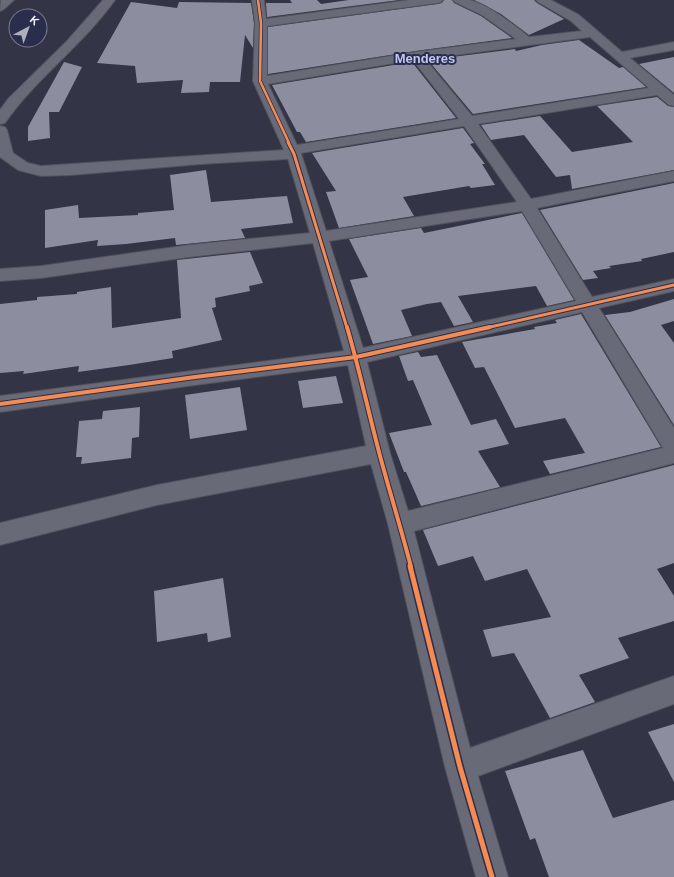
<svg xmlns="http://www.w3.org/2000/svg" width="674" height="877" font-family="Arial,sans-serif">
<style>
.building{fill:#8c8e9f}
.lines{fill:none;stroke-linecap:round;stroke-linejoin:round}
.minor-casing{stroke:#50515d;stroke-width:2}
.minor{fill:#696a77;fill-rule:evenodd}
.cycleway-far3-casing{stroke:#2b2d4d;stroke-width:4}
.cycleway-far2-casing{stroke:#2b2d4d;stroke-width:5}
.cycleway-far1-casing{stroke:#2b2d4d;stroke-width:6}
.cycleway-casing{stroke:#2b2d4d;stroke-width:8}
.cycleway-far3{stroke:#f68b52;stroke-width:2.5}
.cycleway-far2{stroke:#f68b52;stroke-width:3}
.cycleway-far1{stroke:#f68b52;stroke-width:4}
.cycleway{stroke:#f68b52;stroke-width:5}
.labels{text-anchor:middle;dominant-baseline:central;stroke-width:4;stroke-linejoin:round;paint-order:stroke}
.far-district-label{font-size:13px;font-weight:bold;fill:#c3c8f1;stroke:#2b2d4d}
</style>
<rect width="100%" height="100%" fill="#333445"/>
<g class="building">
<polygon points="290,0 317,0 321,4 349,0 399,0 267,17 266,3 292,3"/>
<polygon points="444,0 452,0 454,3 481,16 512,38 416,51 268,74 268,27 437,4 442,3"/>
<polygon points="474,0 534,0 537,3 564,19 529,35 501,14"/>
<polygon points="131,2 177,8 179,2 251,3 254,23 253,48 245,35 240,82 210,82 209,92 181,93 183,80 137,83 135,66 97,63"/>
<polygon points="579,40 619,68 623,67 646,87 473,114 428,60 515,49 516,51 542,45"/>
<polygon points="674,57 674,93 639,64"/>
<polygon points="64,62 82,67 59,112 49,112 50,138 28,141 28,127"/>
<polygon points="412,62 456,118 306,142 300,132 297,132 272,85"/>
<polygon points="657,97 668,106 674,107 674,170 572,189 570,175 556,177 524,135 491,140 481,125 540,116 572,152 633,142 597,106"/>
<polygon points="463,128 474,143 470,144 485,164 482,164 495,185 471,188 469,186 403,197 414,216 339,228 326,192 336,191 312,153"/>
<polygon points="206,170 211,202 287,196 293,223 241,229 245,238 176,245 175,238 126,244 97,246 98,240 45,248 45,210 78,205 79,218 138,215 138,213 174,210 170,175"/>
<polygon points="674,183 674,252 641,259 642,261 609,266 611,268 593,271 598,278 583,280 540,210"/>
<polygon points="522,213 574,300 547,306 536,286 458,296 473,322 454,326 441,302 427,304 401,310 412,336 373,344 350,280 368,277 349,239 421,228 424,233"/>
<polygon points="250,252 263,283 249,286 250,291 215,298 216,307 212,308 222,340 172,351 173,358 129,365 78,372 79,366 23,374 24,371 0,373 0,304 37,300 37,297 77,294 77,292 111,287 112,328 181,318 177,260"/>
<polygon points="674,299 674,321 661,325 674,343 674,425 605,315 630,312"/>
<polygon points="581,314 661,447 550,474 543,461 585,453 565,418 515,428 484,367 475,368 462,342 535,329 534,327 557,323 555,320"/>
<polygon points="418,352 421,357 437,355 471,425 496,419 509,444 478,451 500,487 421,506 406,472 404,472 389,433 432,425 413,380 408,381 399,356"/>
<polygon points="336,376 343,403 303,408 298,381"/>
<polygon points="240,387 247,430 190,439 185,395"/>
<polygon points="140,407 139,437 132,438 131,458 81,464 82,457 76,457 79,421 102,419 103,411"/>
<polygon points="674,465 674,563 657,569 674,596 674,621 618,638 629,658 579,675 595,702 550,718 514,653 492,657 483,630 551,617 527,569 485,581 473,556 438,566 423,530"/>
<polygon points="223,578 231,637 208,642 207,633 157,642 154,591"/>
<polygon points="674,724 674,782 648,732"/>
<polygon points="583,750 613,818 674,800 674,877 549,877 535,838 530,840 505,771"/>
</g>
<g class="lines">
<defs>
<g id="minor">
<polygon points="1,0 14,0 4,9 0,11"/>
<path d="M103,0H115C83,45 36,78 5,123L0,124V110L8,99L67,41Z"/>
<path d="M252,0H264L266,19L410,0H443L441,2L437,3L267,26V76L416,52L516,39L482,15L455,2L453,0C458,0 464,0 469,0C486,3 516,26 529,37L582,31L571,21L538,2L536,0H551L579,15L622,52L674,42V50L630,58L674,95V106L669,105L657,95L478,124L531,199L674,171V181L537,208L592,297L674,279V291L599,308L674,428V463L414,531L470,748L674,676V704L478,776L508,877H476L445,767L388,524L371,464L157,505L0,545V523L157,485L366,446L348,365L195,385L0,412V396L344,351L313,243L189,257L41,278L0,281V269L41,266L189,245L310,233L288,159L201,164L71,175L41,176L18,170L0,157V126L5,127L7,130L13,153L28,163L41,166L284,150L253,81L255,23ZM590,37L649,88L472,116L425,59ZM413,60L459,119L297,145L268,84ZM464,126L517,202L326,231L301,153ZM522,211L576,301L363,348L329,241ZM582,312L663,448L408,511L390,453L367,362Z"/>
</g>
</defs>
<use href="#minor" class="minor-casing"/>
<use href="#minor" class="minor"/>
<defs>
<polyline id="cycleway-far3" points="258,0 261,23 260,81 289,143"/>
<g id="cycleway-far2">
<polyline points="288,142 294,154 347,328"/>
<polyline points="486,328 674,285"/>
</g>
<g id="cycleway-far1">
<path d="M347,327C359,368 368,410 379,452C389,490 401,528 411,567"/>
<polyline points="0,404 195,377 356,357 490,327"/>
</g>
<polyline id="cycleway" points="410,566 460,767 492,877"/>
</defs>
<use href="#cycleway-far3" class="cycleway-far3-casing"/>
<use href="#cycleway-far2" class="cycleway-far2-casing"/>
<use href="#cycleway-far1" class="cycleway-far1-casing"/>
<use href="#cycleway" class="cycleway-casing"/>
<use href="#cycleway-far3" class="cycleway-far3"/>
<use href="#cycleway-far2" class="cycleway-far2"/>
<use href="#cycleway-far1" class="cycleway-far1"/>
<use href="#cycleway" class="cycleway"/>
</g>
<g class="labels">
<g class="far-district-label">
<text x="425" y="58">Menderes</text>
</g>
</g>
<g transform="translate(28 28) rotate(41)"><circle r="19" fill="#2b2d4d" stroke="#7b7c93"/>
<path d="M0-3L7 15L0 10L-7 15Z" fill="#afb0bc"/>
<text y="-6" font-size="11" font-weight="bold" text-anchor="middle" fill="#f2f3fc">K</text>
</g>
</svg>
